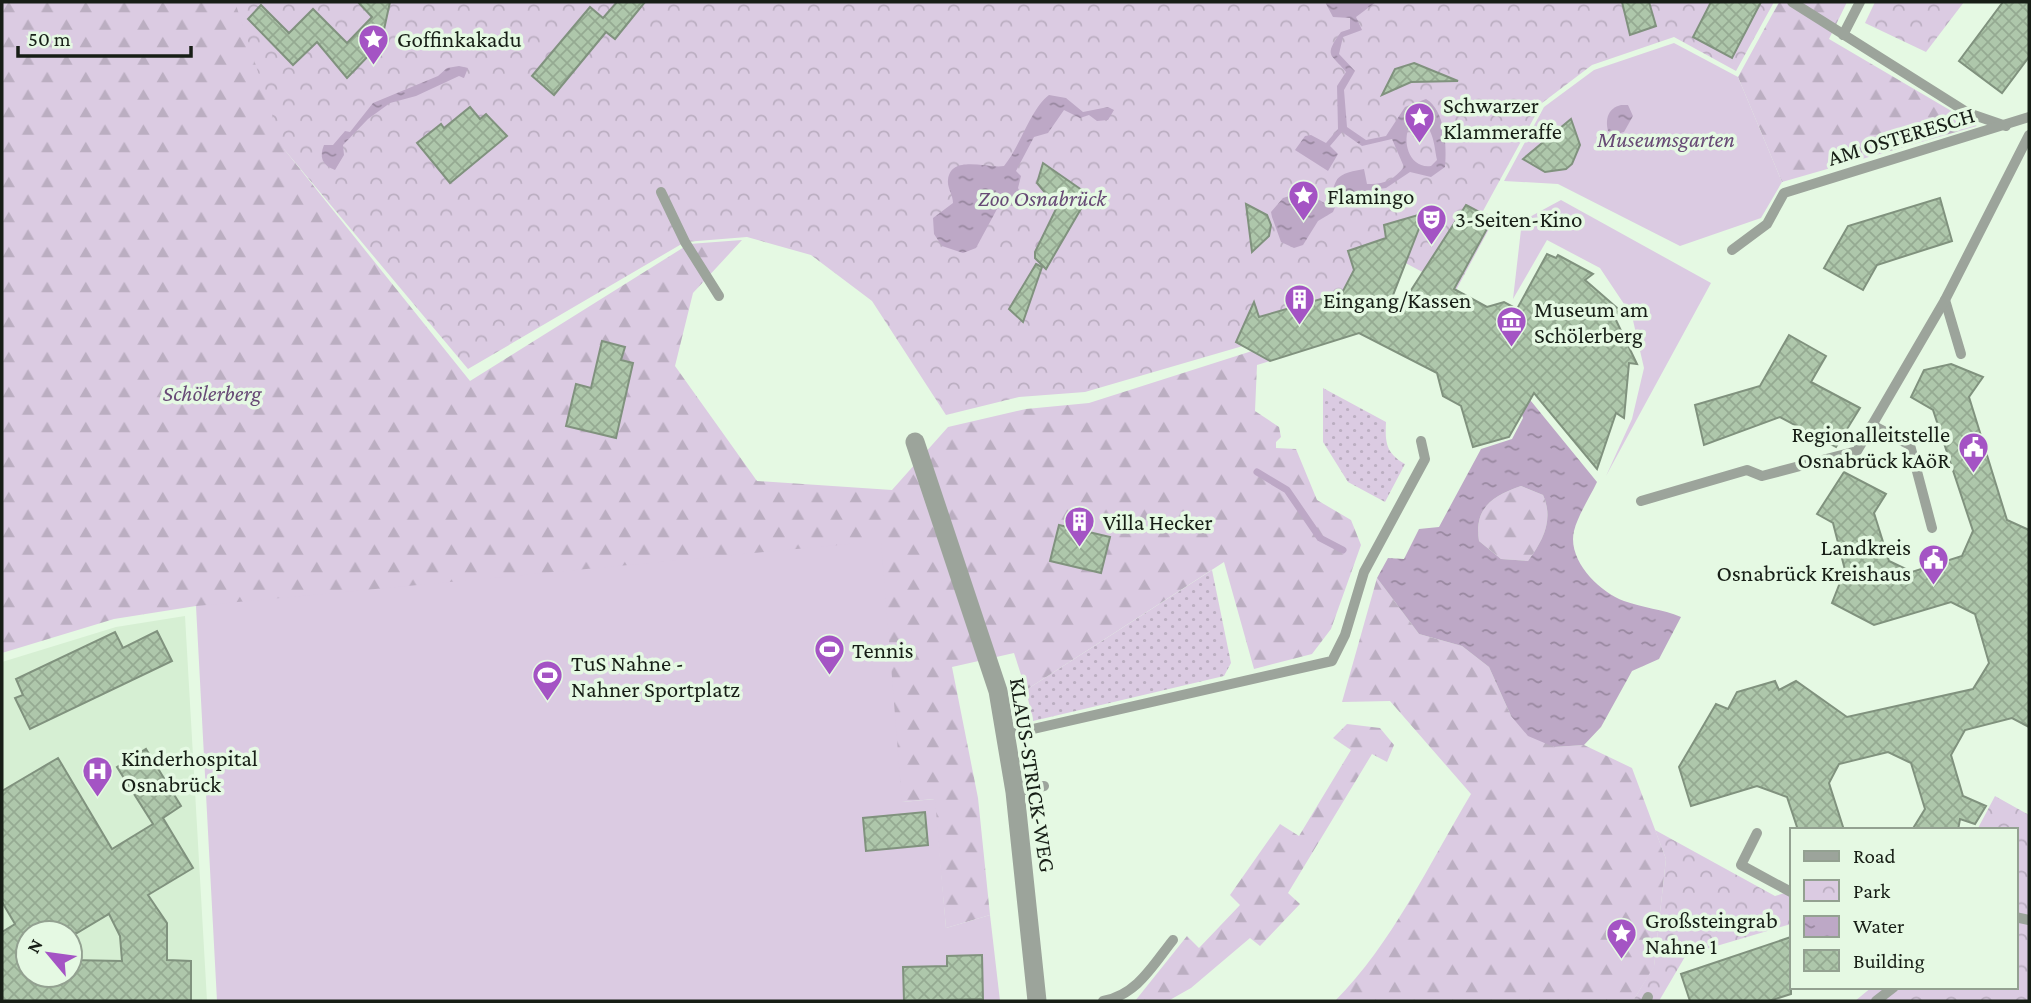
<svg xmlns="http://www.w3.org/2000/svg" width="2031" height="1003" font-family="'Crimson Pro',serif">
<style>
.built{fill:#d6efd3;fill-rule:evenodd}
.grass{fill:url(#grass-dots)}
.forest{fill:url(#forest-firs)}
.park{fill:url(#park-crowns)}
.garden{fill:#dbcbe2}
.water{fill:url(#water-ripples);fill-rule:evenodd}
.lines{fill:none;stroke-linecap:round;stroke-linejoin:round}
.stream{stroke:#bda8c6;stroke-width:7}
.building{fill:url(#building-cross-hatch);stroke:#80927e;stroke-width:2;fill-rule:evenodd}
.service{stroke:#9ca49b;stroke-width:10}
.minor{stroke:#9ca49b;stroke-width:19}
.labels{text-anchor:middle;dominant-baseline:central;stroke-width:7;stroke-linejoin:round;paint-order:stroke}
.poi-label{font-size:23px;fill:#171e16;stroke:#e5f9e3;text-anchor:start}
.street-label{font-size:23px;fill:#171e16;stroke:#e5f9e3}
.park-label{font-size:23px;font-style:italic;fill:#684a76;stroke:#e5f9e3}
</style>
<defs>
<pattern id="grass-dots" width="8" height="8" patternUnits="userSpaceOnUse" patternTransform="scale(1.75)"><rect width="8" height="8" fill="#dbcbe2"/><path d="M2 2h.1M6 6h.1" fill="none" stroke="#bbaec1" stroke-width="1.8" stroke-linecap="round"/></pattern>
<pattern id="forest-firs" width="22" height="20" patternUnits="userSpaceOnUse" patternTransform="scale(1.75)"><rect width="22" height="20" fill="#dbcbe2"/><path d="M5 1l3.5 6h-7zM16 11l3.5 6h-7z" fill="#bbaec1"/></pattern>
<pattern id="park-crowns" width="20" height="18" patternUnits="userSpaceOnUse" patternTransform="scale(1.75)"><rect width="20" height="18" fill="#dbcbe2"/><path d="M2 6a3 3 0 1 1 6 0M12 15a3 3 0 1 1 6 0" fill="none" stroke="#bbaec1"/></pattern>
<pattern id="water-ripples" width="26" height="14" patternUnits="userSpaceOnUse" patternTransform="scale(1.75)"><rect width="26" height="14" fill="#bda8c6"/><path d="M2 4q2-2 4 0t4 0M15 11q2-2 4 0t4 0" fill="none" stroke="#9988a0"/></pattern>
<pattern id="building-cross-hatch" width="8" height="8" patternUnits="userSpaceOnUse" patternTransform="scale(1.75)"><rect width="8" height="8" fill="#aec7ab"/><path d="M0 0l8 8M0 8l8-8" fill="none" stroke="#95aa92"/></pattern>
</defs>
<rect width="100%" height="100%" fill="#e5f9e3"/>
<path class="built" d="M185,616L207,1001H2V662L116,627ZM28,933H70V975H28Z"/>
<g class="grass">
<path d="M1323,388L1386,422C1385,443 1386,453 1405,464L1385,502L1348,482L1323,442Z"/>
<polygon points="1212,570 1231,663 1224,676 1033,721 1026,690"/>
</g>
<g class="forest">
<polygon points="2,2 263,2 342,83 284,149 470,381 689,244 742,240 693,293 675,366 757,481 892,490 948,427 1026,409 1089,403 1252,351 1270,361 1257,365 1255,411 1279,427 1281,437 1276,442 1276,448 1296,449 1317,500 1351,520 1361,545 1331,629 1312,654 1254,669 1224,562 1026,690 1014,653 952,667 978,798 990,915 946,928 934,799 902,802 196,606 114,619 2,653"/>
<polygon points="1779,2 1847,2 1829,39 1977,126 1782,182 1738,77"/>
<path d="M1521,486L1543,495C1554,520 1543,540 1528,561L1501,559L1479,541C1474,508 1492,496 1521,486Z"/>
<path d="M1377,578L1419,634L1462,646L1489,667L1511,716L1554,747L1584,745L1632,768L1666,859L1654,967L1633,1001H1335C1392,944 1429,864 1471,794L1390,701L1342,702Z"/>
<polygon points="1347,724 1380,728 1394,745 1387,762 1372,754 1288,893 1300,904 1260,946 1250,938 1191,988 1168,1001 1135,1001 1187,936 1199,948 1240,905 1230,895 1280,824 1299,836 1351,750 1333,738"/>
</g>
<g class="park">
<polygon points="235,2 1774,2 1736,71 1674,37 1592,65 1542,103 1483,211 1495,218 1456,290 1370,244 1348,251 1355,273 1342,294 1284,334 1085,392 1019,397 946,415 872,301 811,255 747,237 685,242 468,369 283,148"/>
<polygon points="1875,2 1964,2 1926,52 1865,23"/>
<polygon points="1995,796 2029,815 2029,1001 1855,1001 1872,987 2015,987 2015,830 1977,830"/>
<polygon points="1655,830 1775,896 1791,891 1791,924 1686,955 1659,1001 1633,1001 1654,966 1666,859"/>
</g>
<g class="garden">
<polygon points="1674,43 1738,77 1782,182 1761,218 1680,246 1558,184 1504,181 1544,107 1594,70"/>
<polygon points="1561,200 1711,283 1606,476 1632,419 1644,368 1632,316 1600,268 1547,240 1513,299 1522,221"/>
<polygon points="881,541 902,802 935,799 946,928 990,915 1000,1001 217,1001 196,606"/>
</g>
<g class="water">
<path d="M1325,2H1376L1356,17L1362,30L1343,37L1339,54L1355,71L1344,90L1347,127L1366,140L1386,136L1405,107L1426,99C1445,110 1447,147 1445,167L1431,177L1410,172L1386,188L1357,192L1336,205L1333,212L1318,221L1303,245L1294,248L1281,242L1272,217L1271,212L1283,198L1305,191L1326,204C1340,181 1328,175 1364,169L1367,184C1384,185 1393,180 1404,167L1392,139L1362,146L1342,132L1330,146L1338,154L1328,171L1295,150L1305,136L1311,135L1326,143L1338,129L1337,86L1346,72C1331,53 1323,57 1341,32L1350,29V18L1333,17ZM1421,121C1434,129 1434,146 1437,160L1431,166C1410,169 1401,142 1410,125Z"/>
<path d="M459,66L468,68L464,78L459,76L416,96L390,103L368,119L343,145L344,155L335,170C322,165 319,157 324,145H333L345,131L350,132L373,103L438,76L447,68Z"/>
<path d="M1049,95L1066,98L1083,112L1108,107L1114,110L1108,120L1097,121L1089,115L1080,118L1064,110L1048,133L1034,137L1016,171L1021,176L1018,188L1022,196L1017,206H1003L997,209L976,248L963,253L942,246L934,234L933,218L953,203C953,195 947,188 948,180C951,154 987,169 1004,166C1020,147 1031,108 1049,95Z"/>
<path d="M1621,105H1628L1633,116L1624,132L1617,134L1608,131C1605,119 1608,108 1621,105Z"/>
<path d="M1522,390L1597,482C1590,497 1578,515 1574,531C1567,560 1599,592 1624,601C1643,608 1662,609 1681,617L1659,659L1632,671L1601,727L1584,745L1554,747L1528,736L1511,716L1489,667L1462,646L1419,634L1377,578L1388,558L1404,559L1419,529L1439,527L1481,449L1512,439L1523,418L1515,392ZM1521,486L1543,495C1554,520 1543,540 1528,561L1501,559L1479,541C1474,508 1492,496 1521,486Z"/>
</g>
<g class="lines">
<polyline class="stream" points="1257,472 1287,490 1320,538 1343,550"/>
</g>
<g class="building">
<polygon points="358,2 390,2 378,57 373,51 347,78 317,42 293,65 248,19 261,5 289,33 313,9 347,43 372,17"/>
<polygon points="617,2 645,2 615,39 606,32 554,95 532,76 590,7 603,18"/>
<polygon points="1622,2 1649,2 1656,26 1630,35"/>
<polygon points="1711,2 1761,2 1732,58 1693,37"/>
<polygon points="2003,2 2029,2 2029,57 2002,93 1959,61"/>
<polygon points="1414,63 1458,81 1411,82 1382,95 1395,69"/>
<polygon points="470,107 480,119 486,114 507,136 450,183 417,143 441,124 444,128"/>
<polygon points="1571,119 1580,145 1572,164 1566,169 1545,172 1523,159"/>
<polygon points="1043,163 1089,195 1046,269 1035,258 1035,252 1057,207 1037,183"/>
<polygon points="1940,198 1952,241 1877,265 1863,290 1824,268 1848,226"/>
<polygon points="1246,204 1267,215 1271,225 1269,236 1252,252"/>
<polygon points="1466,205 1489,217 1488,227 1454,289 1487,307 1504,302 1517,309 1547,254 1556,258 1558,255 1593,274 1585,280 1623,313 1614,316 1637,364 1629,363 1624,418 1616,413 1597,469 1534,393 1509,437 1473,447 1461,406 1443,396 1437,373 1359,333 1270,361 1236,342 1254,302 1259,317 1342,293 1354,270 1348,251 1386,238 1384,225 1425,213 1388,308 1397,312"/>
<polygon points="1036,264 1042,267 1023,322 1009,309"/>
<polygon points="1789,335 1826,356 1811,382 1860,408 1836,447 1780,417 1704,445 1695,405 1760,386"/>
<polygon points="602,341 625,347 621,360 633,363 616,438 566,426 576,384 591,388"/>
<polygon points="1951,364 1983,377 1969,397 2007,520 2029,530 2029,727 2012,718 1965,730 1951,755 1963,796 1986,806 1975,824 1960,819 1958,830 1912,830 1925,809 1911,763 1888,752 1839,764 1829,783 1844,830 1798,830 1787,797 1757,786 1691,806 1679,767 1716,704 1728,709 1737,692 1775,681 1779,690 1796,681 1847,717 1973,689 1989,663 1975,614 1951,602 1874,625 1832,603 1845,570 1833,523 1817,514 1844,472 1886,494 1874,513 1889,561 1912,572 1962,556 1973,531 1933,410 1911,397 1924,370"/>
<polygon points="1059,525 1110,537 1101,573 1050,561"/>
<polygon points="157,631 172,661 30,729 15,698 23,695 16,679 115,632 123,648"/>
<path d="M146,749L181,806L163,818L193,868L148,895L167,923V960L191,961V1001H2V932L15,924L2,902V791L58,758L112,849L153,824L117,767ZM109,914L120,936L122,961L70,960V975H28V933H77Z"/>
<polygon points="925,812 928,845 866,851 863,818"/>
<polygon points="1791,937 1791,994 1769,1001 1690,1001 1681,974"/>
<polygon points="982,955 983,999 904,1001 903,967 947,966 947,956"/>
</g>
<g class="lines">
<g class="service">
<polyline points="1792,2 1968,113 2006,126"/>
<polyline points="1843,35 1860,2"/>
<polyline points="661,192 685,242 719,296"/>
<polyline points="1732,250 1767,224 1784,193 2029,117"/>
<polyline points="1945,300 1961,354"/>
<polyline points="1872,425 1910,445 1932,528"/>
<polyline points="1641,501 1747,470 1762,476 1857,451 1945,300 2029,135"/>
<polyline points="1007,735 1332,661 1345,635 1364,572 1425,459 1421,441"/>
<polyline points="1015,792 1044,786"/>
<polyline points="1757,833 1741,865 1791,892"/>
<polyline points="2015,917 2029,920"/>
<path d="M1103,1001C1137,995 1153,965 1173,940"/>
<polyline points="1646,1001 1648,997"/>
<polyline points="1876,1001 1894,987"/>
</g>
<polyline class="minor" points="915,442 998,691 1015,792 1037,1001"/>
</g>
<defs>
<symbol id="sight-pin" viewBox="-11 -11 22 30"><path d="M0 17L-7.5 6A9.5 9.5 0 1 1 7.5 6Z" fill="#a454c4" stroke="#e5f9e3"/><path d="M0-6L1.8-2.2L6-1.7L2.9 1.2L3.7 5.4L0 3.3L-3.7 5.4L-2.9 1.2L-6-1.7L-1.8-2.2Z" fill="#fff"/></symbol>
<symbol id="theatre-pin" viewBox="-11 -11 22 30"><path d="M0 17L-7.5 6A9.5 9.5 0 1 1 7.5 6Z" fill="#a454c4" stroke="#e5f9e3"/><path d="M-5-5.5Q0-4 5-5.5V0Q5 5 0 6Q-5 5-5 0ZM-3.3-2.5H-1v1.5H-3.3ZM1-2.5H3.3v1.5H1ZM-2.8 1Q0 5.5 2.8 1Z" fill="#fff"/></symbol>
<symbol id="building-pin" viewBox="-11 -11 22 30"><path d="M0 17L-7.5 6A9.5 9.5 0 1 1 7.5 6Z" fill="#a454c4" stroke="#e5f9e3"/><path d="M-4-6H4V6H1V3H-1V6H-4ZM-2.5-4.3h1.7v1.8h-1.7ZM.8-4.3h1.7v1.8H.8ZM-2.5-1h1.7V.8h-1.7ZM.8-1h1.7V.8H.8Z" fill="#fff"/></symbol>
<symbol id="museum-pin" viewBox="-11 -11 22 30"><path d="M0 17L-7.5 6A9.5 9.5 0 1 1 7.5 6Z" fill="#a454c4" stroke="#e5f9e3"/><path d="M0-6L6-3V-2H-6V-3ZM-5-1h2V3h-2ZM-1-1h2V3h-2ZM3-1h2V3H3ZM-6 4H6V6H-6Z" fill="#fff"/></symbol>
<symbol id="civic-pin" viewBox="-11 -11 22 30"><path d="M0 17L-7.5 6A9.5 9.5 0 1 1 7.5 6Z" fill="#a454c4" stroke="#e5f9e3"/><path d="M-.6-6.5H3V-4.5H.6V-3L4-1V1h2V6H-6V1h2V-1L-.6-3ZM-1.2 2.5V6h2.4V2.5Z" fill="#fff"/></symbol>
<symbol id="stadium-pin" viewBox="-11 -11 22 30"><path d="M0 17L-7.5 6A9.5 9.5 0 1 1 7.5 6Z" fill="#a454c4" stroke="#e5f9e3"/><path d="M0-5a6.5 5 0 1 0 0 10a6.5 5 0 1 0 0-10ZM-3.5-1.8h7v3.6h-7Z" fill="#fff"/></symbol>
<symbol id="hospital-pin" viewBox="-11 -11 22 30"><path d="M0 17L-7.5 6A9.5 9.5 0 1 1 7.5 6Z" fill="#a454c4" stroke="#e5f9e3"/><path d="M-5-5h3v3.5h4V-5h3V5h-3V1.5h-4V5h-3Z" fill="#fff"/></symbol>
</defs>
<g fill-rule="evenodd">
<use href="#sight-pin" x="356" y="22" width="35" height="47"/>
<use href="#sight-pin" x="1402" y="100" width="35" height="47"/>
<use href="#sight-pin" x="1286" y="178" width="35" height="47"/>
<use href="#theatre-pin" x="1414" y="202" width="35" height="47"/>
<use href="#building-pin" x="1282" y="282" width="35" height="47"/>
<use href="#museum-pin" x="1494" y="304" width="35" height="47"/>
<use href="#civic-pin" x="1956" y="430" width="35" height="47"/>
<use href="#building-pin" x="1062" y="504" width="35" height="47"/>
<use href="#civic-pin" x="1916" y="542" width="35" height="47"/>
<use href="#stadium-pin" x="812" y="632" width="35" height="47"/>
<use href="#stadium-pin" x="530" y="658" width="35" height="47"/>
<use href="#hospital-pin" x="80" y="754" width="35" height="47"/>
<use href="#sight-pin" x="1604" y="916" width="35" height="47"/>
</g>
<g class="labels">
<g class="poi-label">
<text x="397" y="39">Goffinkakadu</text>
<text x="1443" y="105">Schwarzer<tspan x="1443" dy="26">Klammeraffe</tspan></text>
<text x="1327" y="196">Flamingo</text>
<text x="1455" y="219">3-Seiten-Kino</text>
<text x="1323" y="300">Eingang/Kassen</text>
<text x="1534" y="309">Museum am<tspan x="1534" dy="26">Schölerberg</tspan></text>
<text x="1950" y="434" text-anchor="end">Regionalleitstelle<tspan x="1950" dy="26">Osnabrück kAöR</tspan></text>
<text x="1103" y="522">Villa Hecker</text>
<text x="1911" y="547" text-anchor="end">Landkreis<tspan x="1911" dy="26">Osnabrück Kreishaus</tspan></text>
<text x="852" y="650">Tennis</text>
<text x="571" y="663">TuS Nahne -<tspan x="571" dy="26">Nahner Sportplatz</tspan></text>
<text x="121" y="758">Kinderhospital<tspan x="121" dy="26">Osnabrück</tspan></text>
<text x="1645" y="920">Großsteingrab<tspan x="1645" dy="26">Nahne 1</tspan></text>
</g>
<g class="street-label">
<text transform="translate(1901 136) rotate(-17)">AM OSTERESCH</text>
<text transform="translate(1033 775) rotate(81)">KLAUS-STRICK-WEG</text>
</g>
<g class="park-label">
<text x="1666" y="139">Museumsgarten</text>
<text x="1042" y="198">Zoo Osnabrück</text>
<text x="212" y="393">Schölerberg</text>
</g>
</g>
<rect width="2031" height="1003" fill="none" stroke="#171e16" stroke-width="7"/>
<rect x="1790" y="828" width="228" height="161" fill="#e5f9e3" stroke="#93a191" stroke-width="2"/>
<rect x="1804" y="851" width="35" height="10" fill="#9ca49b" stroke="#93a191" stroke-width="2"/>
<text x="1853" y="863" font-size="21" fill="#171e16">Road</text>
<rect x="1804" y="880" width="35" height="21" fill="url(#park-crowns)" stroke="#93a191" stroke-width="2"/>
<text x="1853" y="898" font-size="21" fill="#171e16">Park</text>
<rect x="1804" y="916" width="35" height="21" fill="url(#water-ripples)" stroke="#93a191" stroke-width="2"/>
<text x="1853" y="933" font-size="21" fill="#171e16">Water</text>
<rect x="1804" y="950" width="35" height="21" fill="url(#building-cross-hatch)" stroke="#93a191" stroke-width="2"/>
<text x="1853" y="968" font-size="21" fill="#171e16">Building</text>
<g transform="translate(49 954) rotate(299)"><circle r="33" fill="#e5f9e3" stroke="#93a191" stroke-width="2"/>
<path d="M0-5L12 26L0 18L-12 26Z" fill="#a454c4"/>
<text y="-10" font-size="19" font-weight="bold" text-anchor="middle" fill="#171e16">N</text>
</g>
<path d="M18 46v10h173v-10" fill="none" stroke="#171e16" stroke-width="3.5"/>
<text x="28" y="46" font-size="21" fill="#171e16" stroke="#e5f9e3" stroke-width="5" paint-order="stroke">50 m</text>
</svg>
